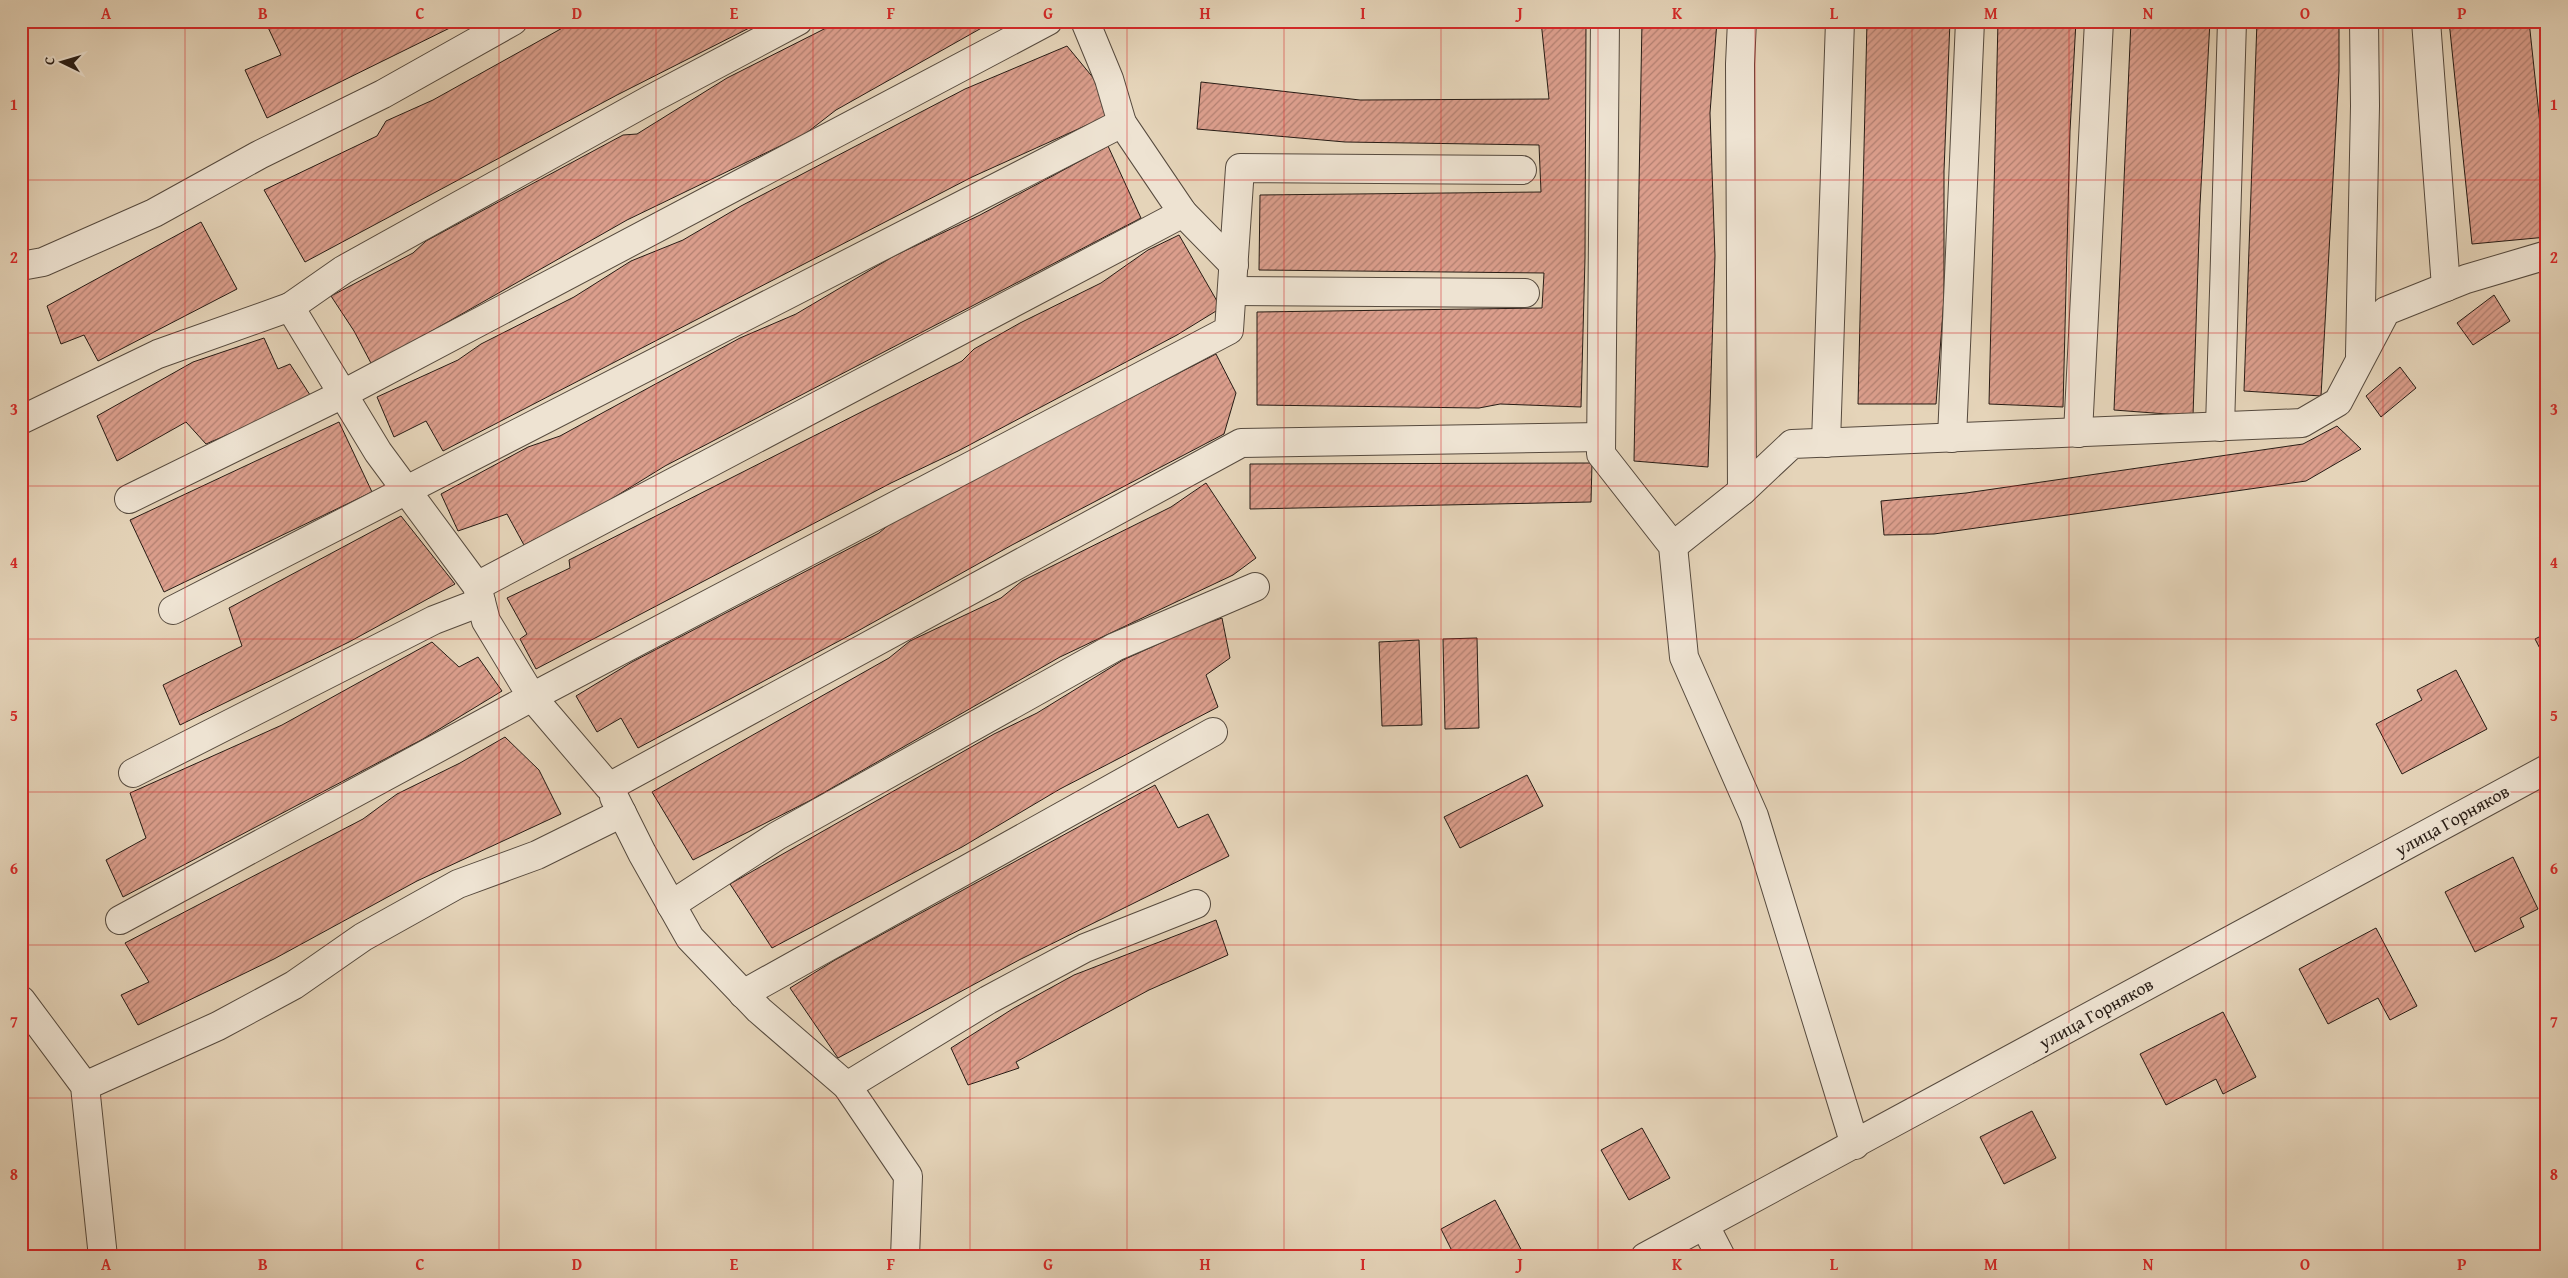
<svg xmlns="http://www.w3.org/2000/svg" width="2568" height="1278" font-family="'Gentium Book Plus',serif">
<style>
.building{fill:url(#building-hatch);stroke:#271c15}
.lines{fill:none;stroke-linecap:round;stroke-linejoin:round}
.minor-casing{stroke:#564a3e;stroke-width:30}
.minor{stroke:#eee3d2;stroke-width:28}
.grid{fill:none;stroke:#d62828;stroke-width:1;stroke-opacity:0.55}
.labels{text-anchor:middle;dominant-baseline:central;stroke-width:4.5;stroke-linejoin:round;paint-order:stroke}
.street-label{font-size:18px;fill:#271c15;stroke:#eee3d2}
.neatline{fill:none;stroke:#d62828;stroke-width:2}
.grid-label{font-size:16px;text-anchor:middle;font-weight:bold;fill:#d62828}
</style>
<defs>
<pattern id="building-hatch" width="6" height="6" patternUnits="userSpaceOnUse" patternTransform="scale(1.25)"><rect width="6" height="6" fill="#db9e8c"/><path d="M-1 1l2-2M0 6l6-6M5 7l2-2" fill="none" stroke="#b28071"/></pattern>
</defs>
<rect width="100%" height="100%" fill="#e5d4b9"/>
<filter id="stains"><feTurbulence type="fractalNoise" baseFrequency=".004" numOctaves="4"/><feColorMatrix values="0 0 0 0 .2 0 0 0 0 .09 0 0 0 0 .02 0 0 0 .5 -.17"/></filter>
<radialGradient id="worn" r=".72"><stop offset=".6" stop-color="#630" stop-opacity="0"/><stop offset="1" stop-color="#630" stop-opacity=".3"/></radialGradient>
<g class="building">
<polygon points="265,21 464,21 267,118 245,70 281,55"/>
<polygon points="575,21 763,21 617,95 305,262 264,190 377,136 386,121 433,100"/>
<polygon points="840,21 994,21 836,110 805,134 627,220 372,365 354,331 331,296 413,253 426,241 623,135 637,134 727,78"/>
<polygon points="1541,21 1586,21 1585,258 1581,407 1500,404 1479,408 1257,405 1257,312 1542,308 1544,273 1259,270 1260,195 1541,192 1539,145 1345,142 1197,129 1201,82 1360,100 1549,99"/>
<polygon points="1642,21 1717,21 1710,113 1715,256 1708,467 1634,461"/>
<polygon points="1867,21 1950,21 1944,171 1944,298 1936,404 1858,404"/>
<polygon points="1998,21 2076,21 2070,131 2063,407 1989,404"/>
<polygon points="2131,21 2210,21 2200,205 2193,416 2114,410"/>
<polygon points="2257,21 2339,21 2339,71 2321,396 2244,391"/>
<polygon points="2449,21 2529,21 2547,190 2547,237 2472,244"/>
<polygon points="1067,46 1095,80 1107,116 972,177 443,451 426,421 394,437 377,397 458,360 481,344 574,297 631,261 683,240 741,206 965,89"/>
<polygon points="1108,146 1141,218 665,466 600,506 524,545 507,514 458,531 441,494 528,447 560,436 740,338 796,314 894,256 980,215"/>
<polygon points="201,222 237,289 98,361 84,335 61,344 47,306"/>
<polygon points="1179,235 1221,308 1177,335 958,451 891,483 536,669 520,639 527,634 507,598 570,568 569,560 962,361 974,349 1020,323 1101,283 1148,250"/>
<polygon points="2494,295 2510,321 2473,345 2457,323"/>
<polygon points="264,338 278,369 290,364 312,398 206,444 186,422 117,461 97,416 193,362"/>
<polygon points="1216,354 1236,393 1224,434 1012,545 856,632 638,748 621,718 597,732 576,696 632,662 879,533 898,517"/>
<polygon points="2400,367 2416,388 2381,417 2366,396"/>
<polygon points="339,422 372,492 164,592 130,520"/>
<polygon points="2337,426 2361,449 2306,481 1934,534 1884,535 1881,501 1966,493 2303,444"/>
<polygon points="1592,463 1591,502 1250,509 1250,464"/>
<polygon points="1206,483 1256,558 1233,575 1060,657 811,800 693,860 652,792 889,658 910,641 1001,598 1022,581 1171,507"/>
<polygon points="401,516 455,584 349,642 180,725 163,685 242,646 229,608"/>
<polygon points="1222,618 1230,658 1206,675 1218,707 1060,789 962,847 772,948 730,884 994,734 1037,713 1123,660 1196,627"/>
<polygon points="2547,633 2547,662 2535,639"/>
<polygon points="1477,638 1479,728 1445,729 1443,639"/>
<polygon points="1419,640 1422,725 1382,726 1379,642"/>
<polygon points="432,642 459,667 478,657 502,691 423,739 123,897 106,860 146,838 130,793 282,725"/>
<polygon points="2456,670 2487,729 2402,774 2376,724 2422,700 2417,690"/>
<polygon points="505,737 539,770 561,814 417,881 274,959 138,1025 121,995 149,982 125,943 363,819 397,794 460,763"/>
<polygon points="1527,775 1543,806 1460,848 1444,817"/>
<polygon points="1155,785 1178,828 1208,814 1229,856 1019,960 838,1058 790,988 835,960"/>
<polygon points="2513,857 2538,909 2520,918 2524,927 2475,952 2445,892"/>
<polygon points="1216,920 1228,955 1149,990 1016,1062 1019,1068 968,1085 951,1048 1014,1008 1074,975"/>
<polygon points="2376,928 2417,1006 2390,1020 2378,998 2328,1024 2299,969"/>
<polygon points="2223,1012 2256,1077 2223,1094 2216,1079 2166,1105 2140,1054"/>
<polygon points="2032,1111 2056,1158 2004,1184 1980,1137"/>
<polygon points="1642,1128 1670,1178 1629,1200 1601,1150"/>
<polygon points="1495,1200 1524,1255 1455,1257 1441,1229"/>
</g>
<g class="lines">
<defs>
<g id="minor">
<polyline points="1085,21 1109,79 1122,123 1183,213 1234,265"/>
<polyline points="1605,21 1601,454 1673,546 1684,657 1754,816 1855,1145"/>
<polyline points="2426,21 2446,287"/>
<polyline points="21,266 43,262 154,213 259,155 383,94 513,21"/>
<polyline points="1232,291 1525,293"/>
<polyline points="290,307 343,270 651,99 798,21"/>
<polyline points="2360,355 2365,106 2364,21"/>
<polyline points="21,420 158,354 290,307 378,452 477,586 486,621 532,697 609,787 1241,443 1601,437"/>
<polyline points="2220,427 2232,21"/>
<polyline points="2078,433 2099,21"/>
<polyline points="1952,438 1970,21"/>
<polyline points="1826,443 1840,21"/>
<polyline points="1742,491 1740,64 1742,21"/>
<polyline points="129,499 343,394 1048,21"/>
<polyline points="1673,546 1742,491 1792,444 2302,423 2338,402 2386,311 2466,279 2547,255"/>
<polyline points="477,586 1183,213"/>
<polyline points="173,610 1122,123"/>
<polyline points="133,773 434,620 481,602"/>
<polyline points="614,797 642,853 690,938 759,1010 847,1086 908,1176 905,1257"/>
<polyline points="671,905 777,836 1115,647 1255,587"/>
<polyline points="120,920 532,697 1229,330 1240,168 1522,170"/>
<polyline points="743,994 1213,732"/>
<polyline points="21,1000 85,1086 103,1257"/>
<polyline points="85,1086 218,1026 294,985 363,937 458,884 537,855 622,813"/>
<polyline points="847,1086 988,1000 1085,948 1196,904"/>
<polyline points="1705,1226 1721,1257"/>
<polyline points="1645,1257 2547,769"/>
</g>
</defs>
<use href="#minor" class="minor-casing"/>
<use href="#minor" class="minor"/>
</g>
<path class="grid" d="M185,21V1257M342,21V1257M499,21V1257M656,21V1257M813,21V1257M970,21V1257M1127,21V1257M1284,21V1257M1441,21V1257M1598,21V1257M1755,21V1257M1912,21V1257M2069,21V1257M2226,21V1257M2383,21V1257M21,180H2547M21,333H2547M21,486H2547M21,639H2547M21,792H2547M21,945H2547M21,1098H2547"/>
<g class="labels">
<g class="street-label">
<text transform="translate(2452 820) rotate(-29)">улица Горняков</text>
<text transform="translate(2096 1013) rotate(-29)">улица Горняков</text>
</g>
</g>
<rect width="2568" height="1278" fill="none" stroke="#e5d4b9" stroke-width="55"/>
<g transform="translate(62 62) rotate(275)" stroke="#eee3d2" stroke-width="4" paint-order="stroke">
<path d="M0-4L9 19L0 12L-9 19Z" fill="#271c15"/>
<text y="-8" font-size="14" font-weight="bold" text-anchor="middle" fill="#271c15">С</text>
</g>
<rect x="28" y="28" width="2512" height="1222" class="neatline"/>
<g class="grid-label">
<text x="106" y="19">A</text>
<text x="263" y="19">B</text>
<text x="420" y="19">C</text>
<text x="577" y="19">D</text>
<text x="734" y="19">E</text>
<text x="891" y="19">F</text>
<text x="1048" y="19">G</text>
<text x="1205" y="19">H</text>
<text x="1363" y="19">I</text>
<text x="1520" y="19">J</text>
<text x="1677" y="19">K</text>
<text x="1834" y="19">L</text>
<text x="1991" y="19">M</text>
<text x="2148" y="19">N</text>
<text x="2305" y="19">O</text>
<text x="2462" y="19">P</text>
<text x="14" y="110">1</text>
<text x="2554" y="110">1</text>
<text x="14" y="263">2</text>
<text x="2554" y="263">2</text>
<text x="14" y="415">3</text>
<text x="2554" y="415">3</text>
<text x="14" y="568">4</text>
<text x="2554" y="568">4</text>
<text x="14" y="721">5</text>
<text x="2554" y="721">5</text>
<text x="14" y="874">6</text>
<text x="2554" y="874">6</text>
<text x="14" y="1027">7</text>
<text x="2554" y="1027">7</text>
<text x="14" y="1180">8</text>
<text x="2554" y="1180">8</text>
<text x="106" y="1270">A</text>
<text x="263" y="1270">B</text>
<text x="420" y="1270">C</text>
<text x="577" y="1270">D</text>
<text x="734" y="1270">E</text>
<text x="891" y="1270">F</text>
<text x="1048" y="1270">G</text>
<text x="1205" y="1270">H</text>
<text x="1363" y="1270">I</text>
<text x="1520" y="1270">J</text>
<text x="1677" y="1270">K</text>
<text x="1834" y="1270">L</text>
<text x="1991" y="1270">M</text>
<text x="2148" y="1270">N</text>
<text x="2305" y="1270">O</text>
<text x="2462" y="1270">P</text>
</g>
<rect width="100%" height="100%" filter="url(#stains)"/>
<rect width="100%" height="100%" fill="url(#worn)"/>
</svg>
